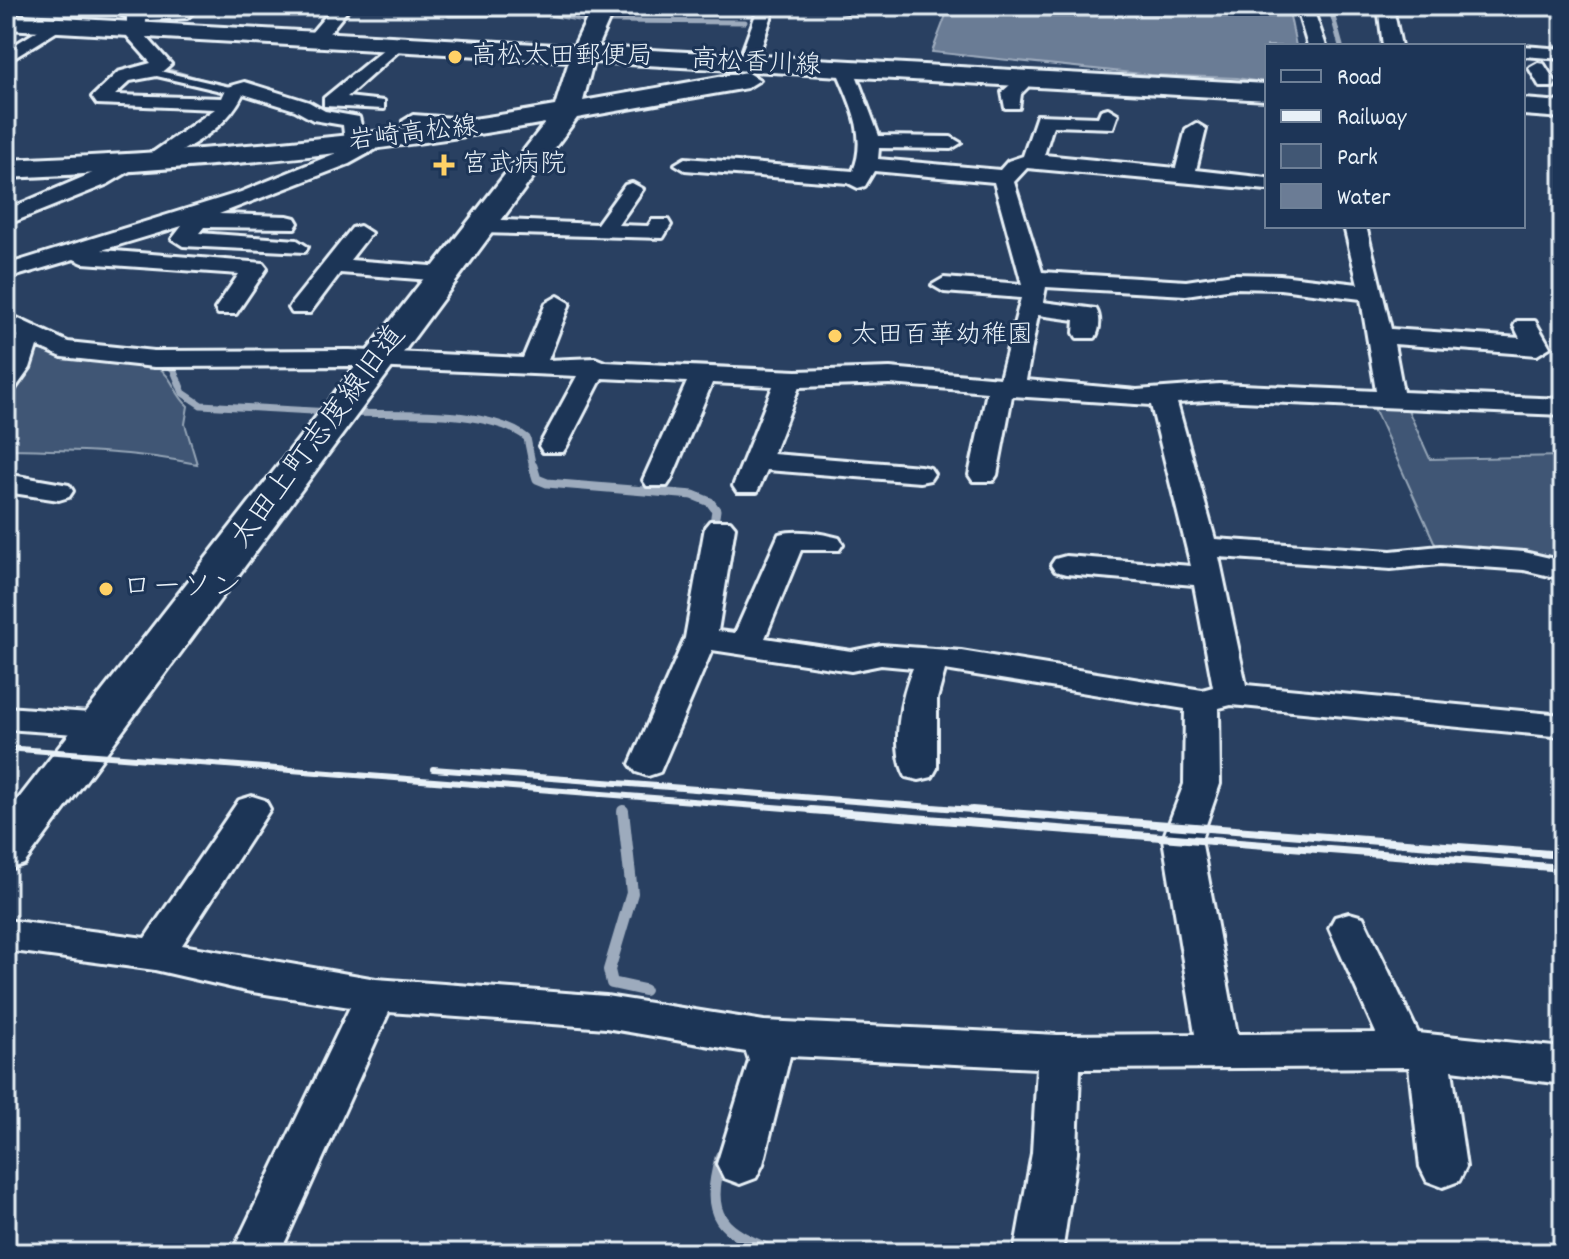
<svg xmlns="http://www.w3.org/2000/svg" width="1569" height="1259" font-family="Dekko,'Klee One',sans-serif">
<style>
.green{fill:#415774;stroke:#94a4b6;stroke-width:2}
.water{fill:#6b7c95;stroke:#9dabbd;stroke-width:2}
.lines{fill:none;stroke-linecap:round;stroke-linejoin:round}
.stream-far3{stroke:#9dabbd;stroke-width:5}
.stream-far2{stroke:#9dabbd;stroke-width:7}
.stream-far1{stroke:#9dabbd;stroke-width:9}
.stream{stroke:#9dabbd;stroke-width:12}
.lane-casing{stroke:#e8f1f8;stroke-width:6}
.street-casing{stroke:#e8f1f8;stroke-width:6}
.secondary-casing{stroke:#e8f1f8;stroke-width:6}
.lane{fill:#1d3557;fill-rule:evenodd}
.street{fill:#1d3557;fill-rule:evenodd}
.secondary{fill:#1d3557;fill-rule:evenodd}
.rail-far1{stroke:#e8f1f8;stroke-width:6}
.rail{stroke:#e8f1f8;stroke-width:8}
.poi-dot{fill:#ffd166;stroke:#1d3557;stroke-width:3}
.labels{text-anchor:middle;dominant-baseline:central;stroke-width:6;stroke-linejoin:round;paint-order:stroke}
.far-poi-label{font-size:26px;fill:#e8f1f8;stroke:#1d3557;text-anchor:start}
.far-street-label{font-size:26px;fill:#e8f1f8;stroke:#1d3557}
.street-label{font-size:30px;fill:#e8f1f8;stroke:#1d3557}
.poi-label{font-size:30px;fill:#e8f1f8;stroke:#1d3557;text-anchor:start}
</style>
<rect width="100%" height="100%" fill="#294061"/>
<filter id="ink" filterUnits="userSpaceOnUse"><feTurbulence type="fractalNoise" baseFrequency=".0125" numOctaves="2"/><feDisplacementMap in="SourceGraphic" scale="16" xChannelSelector="R" yChannelSelector="G"/><feConvolveMatrix kernelMatrix="1 2 1 2 8 2 1 2 1" color-interpolation-filters="sRGB"/></filter>
<g filter="url(#ink)">
<g class="green">
<path d="M6,335C40,360 113,360 155,365C175,378 173,393 188,406L185,424L197,464C133,451 71,450 6,449Z"/>
<polygon points="1370,399 1404,401 1430,459 1563,456 1563,570 1440,555"/>
</g>
<polygon class="water" points="879,6 1288,6 1296,46 1267,46 1267,83 1237,78 1151,75 932,52 946,15 876,11"/>
<g class="lines">
<g class="stream-far3">
<polyline points="94,6 121,14"/>
<polyline points="1330,6 1341,46"/>
<polyline points="449,15 549,14 584,20"/>
<polyline points="609,21 745,22"/>
<polyline points="130,26 129,40 159,68 214,84"/>
</g>
<g class="stream-far2">
<polyline points="159,363 173,368 183,393 201,405 331,412"/>
<path d="M346,413C395,415 489,407 527,438L533,468"/>
</g>
<polyline class="stream-far1" points="533,466 537,479 547,483 693,495 710,502 716,510 713,530"/>
<g class="stream">
<polyline points="623,811 632,893 609,970 612,983 644,990"/>
<path d="M721,1156C704,1219 720,1231 778,1253"/>
</g>
<defs>
<polygon id="lane" points="151,69 234,88 239,91 234,94 148,74 148,70"/>
<g id="street">
<path d="M96,6H123L140,11L200,6L187,18L146,20L145,35L171,64L157,76L130,81L115,95L222,98L227,87L245,82L309,102L325,111L359,117L365,141L386,132L396,138L349,164L219,214L287,216L295,218L298,223L295,228L204,227L199,233L297,240L308,247L305,252L183,246L172,239L182,226L102,250L263,263L267,268L236,314H218L215,309L239,274L83,263L74,259L6,279V265L241,192L351,147L345,142L343,125L313,120L295,110L243,94C225,131 191,144 156,167L149,169L140,165L108,184L6,225V210L123,160L130,158L139,162L215,109L97,104L92,97L118,72L151,63L127,36V17Z"/>
<polygon points="334,6 351,6 321,43 309,43 306,39"/>
<polygon points="759,6 775,6 756,63 747,68 738,63"/>
<path d="M832,6H878L879,8C869,16 842,14 832,6Z"/>
<polygon points="1296,6 1312,6 1326,46 1308,46"/>
<polygon points="1378,6 1393,8 1401,46 1383,46"/>
<polygon points="55,20 64,25 61,29 6,63 6,50"/>
<polygon points="396,39 402,40 402,48 347,97 384,101 384,109 324,106 324,98"/>
<polygon points="1523,46 1563,49 1563,59 1523,56"/>
<polygon points="1538,63 1544,64 1556,83 1554,87 1540,87 1529,68"/>
<path d="M845,64L854,69L879,136L951,137L961,143L951,149L879,148L878,159L1000,170L1008,161L1023,156L1037,115L1098,117L1101,110L1108,108L1118,114L1113,128L1053,126L1044,155L1176,168L1186,129L1196,123L1206,129L1196,170L1267,178V190L1027,168L1014,182L1042,272L1186,281L1233,274L1280,275L1358,284L1344,226H1366L1391,329L1520,338L1514,326L1517,321H1535L1550,347L1537,355L1394,344L1403,392L1563,399V415L1219,400L1177,403L1215,539L1391,551L1440,546L1524,552L1563,561V579L1524,570L1440,564L1391,569L1219,557L1246,685L1563,715V737L1231,705L1219,708L1220,784L1201,839L1237,1034L1376,1033L1329,928L1335,917L1349,913L1363,917L1418,1033L1563,1048V1084L1452,1070L1466,1167L1459,1181L1443,1187L1427,1181L1420,1167L1409,1067L1080,1069L1077,1153L1062,1253H1014L1032,1153L1037,1068L790,1056L763,1164L756,1178L740,1184L724,1178L717,1164L749,1061L746,1052L606,1028L389,1012L280,1253H232L350,1007L246,991L155,970L6,950V920L145,938L239,800L252,796L265,800L270,809L182,945L376,979L606,996L764,1021L1058,1035L1195,1034L1163,839L1184,784L1185,709L945,670L937,699V768L932,777L919,780L906,777C890,749 901,696 913,668L881,665L851,671L712,650L660,772L648,776L636,772L630,764L685,638L705,527L710,521H730L735,527L718,631L735,633L779,534C798,529 820,533 839,538L843,544L839,550H801L765,638L851,651L881,645L961,651L1202,690L1213,687L1194,585L1066,574L1055,571L1051,565L1055,559L1066,556L1191,566L1151,405L1012,396L997,475L993,481H973L969,475L987,392L890,384L799,387L773,454L920,466L930,468L934,474L930,480L920,482L767,470L757,492H737L733,486L773,386L712,383L671,480L667,486H647L643,480L687,382L602,378L567,446L563,452H543L539,446L577,376L350,366L154,367L62,357L37,346L30,368L15,389L6,391C6,373 2,348 18,336L6,330V313L68,342L154,351L350,350L523,358L546,303L558,296L570,303L548,360L595,358L605,362L797,371L890,368L1000,378L1021,298L944,292L932,285L944,278L1022,284L994,182L874,171L865,186L858,188L848,183L685,170L675,164L685,158L853,171C868,136 850,102 836,69ZM1046,287L1186,295L1233,288L1280,289L1361,299L1376,391L1219,384L1137,390L1026,380L1038,315L1075,320L1074,333L1077,338H1095C1100,330 1101,317 1096,309L1043,302Z"/>
<polygon points="1019,72 1028,78 1028,87 1021,94 1019,108 1005,108 1002,92 1010,85 1012,74"/>
<polygon points="413,115 454,118 477,129 467,135 406,125 403,121"/>
<polygon points="632,183 643,189 618,225 648,226 652,220 668,220 671,225 663,238 481,233 470,226 481,219 597,224 625,185"/>
<polygon points="360,226 371,233 350,260 444,267 456,274 444,281 340,273 310,313 292,313 289,308 292,303 352,228"/>
<polygon points="6,474 69,485 73,491 69,497 59,500 6,492"/>
<polygon points="6,707 103,714 115,717 120,725 115,733 103,736 6,729"/>
</g>
<g id="secondary">
<path d="M593,6H615L597,47L1267,84V100L593,62L583,101L747,72L760,80L747,88L577,118L24,864L6,870V815L545,123C367,155 186,170 6,178V160C190,153 374,137 555,106L569,61L6,29V15L574,46Z"/>
<polygon points="1523,99 1563,102 1563,118 1523,115"/>
</g>
</defs>
<use href="#lane" class="lane-casing"/>
<use href="#street" class="street-casing"/>
<use href="#secondary" class="secondary-casing"/>
<use href="#lane" class="lane"/>
<use href="#street" class="street"/>
<use href="#secondary" class="secondary"/>
<g class="rail-far1">
<polyline points="6,748 836,812"/>
<polyline points="433,769 998,812"/>
</g>
<g class="rail">
<polyline points="811,810 1563,868"/>
<polyline points="972,810 1563,855"/>
</g>
</g>
</g>
<g class="poi-dot">
<circle cx="455" cy="57" r="8"/>
<path d="M440 153h8v8h8v8h-8v8h-8v-8h-8v-8h8z"/>
<circle cx="835" cy="336" r="8"/>
<circle cx="106" cy="589" r="8"/>
</g>
<g class="labels">
<g class="far-poi-label">
<text x="471" y="57">高松太田郵便局</text>
<text x="462" y="165">宮武病院</text>
<text x="851" y="336">太田百華幼稚園</text>
</g>
<g class="far-street-label">
<text transform="translate(756 64) rotate(3)">高松香川線</text>
<text transform="translate(413 135) rotate(-7)">岩崎高松線</text>
</g>
<g class="street-label">
<text transform="translate(320 438) rotate(-53)">太田上町志度線旧道</text>
</g>
<g class="poi-label">
<text x="122" y="589">ローソン</text>
</g>
</g>
<rect width="1569" height="1259" fill="none" stroke="#1d3557" stroke-width="32"/>
<rect x="16" y="16" width="1537" height="1227" fill="none" stroke="#e8f1f8" stroke-width="3" filter="url(#ink)"/>
<rect x="1265" y="44" width="260" height="184" fill="#1d3557" stroke="#6e8097" stroke-width="2"/>
<rect x="1281" y="70" width="40" height="12" fill="#1d3557" stroke="#6e8097" stroke-width="2"/>
<text x="1337" y="84" font-size="24" fill="#e8f1f8">Road</text>
<rect x="1281" y="110" width="40" height="12" fill="#e8f1f8" stroke="#6e8097" stroke-width="2"/>
<text x="1337" y="124" font-size="24" fill="#e8f1f8">Railway</text>
<rect x="1281" y="144" width="40" height="24" fill="#415774" stroke="#6e8097" stroke-width="2"/>
<text x="1337" y="164" font-size="24" fill="#e8f1f8">Park</text>
<rect x="1281" y="184" width="40" height="24" fill="#6b7c95" stroke="#6e8097" stroke-width="2"/>
<text x="1337" y="204" font-size="24" fill="#e8f1f8">Water</text>
</svg>
